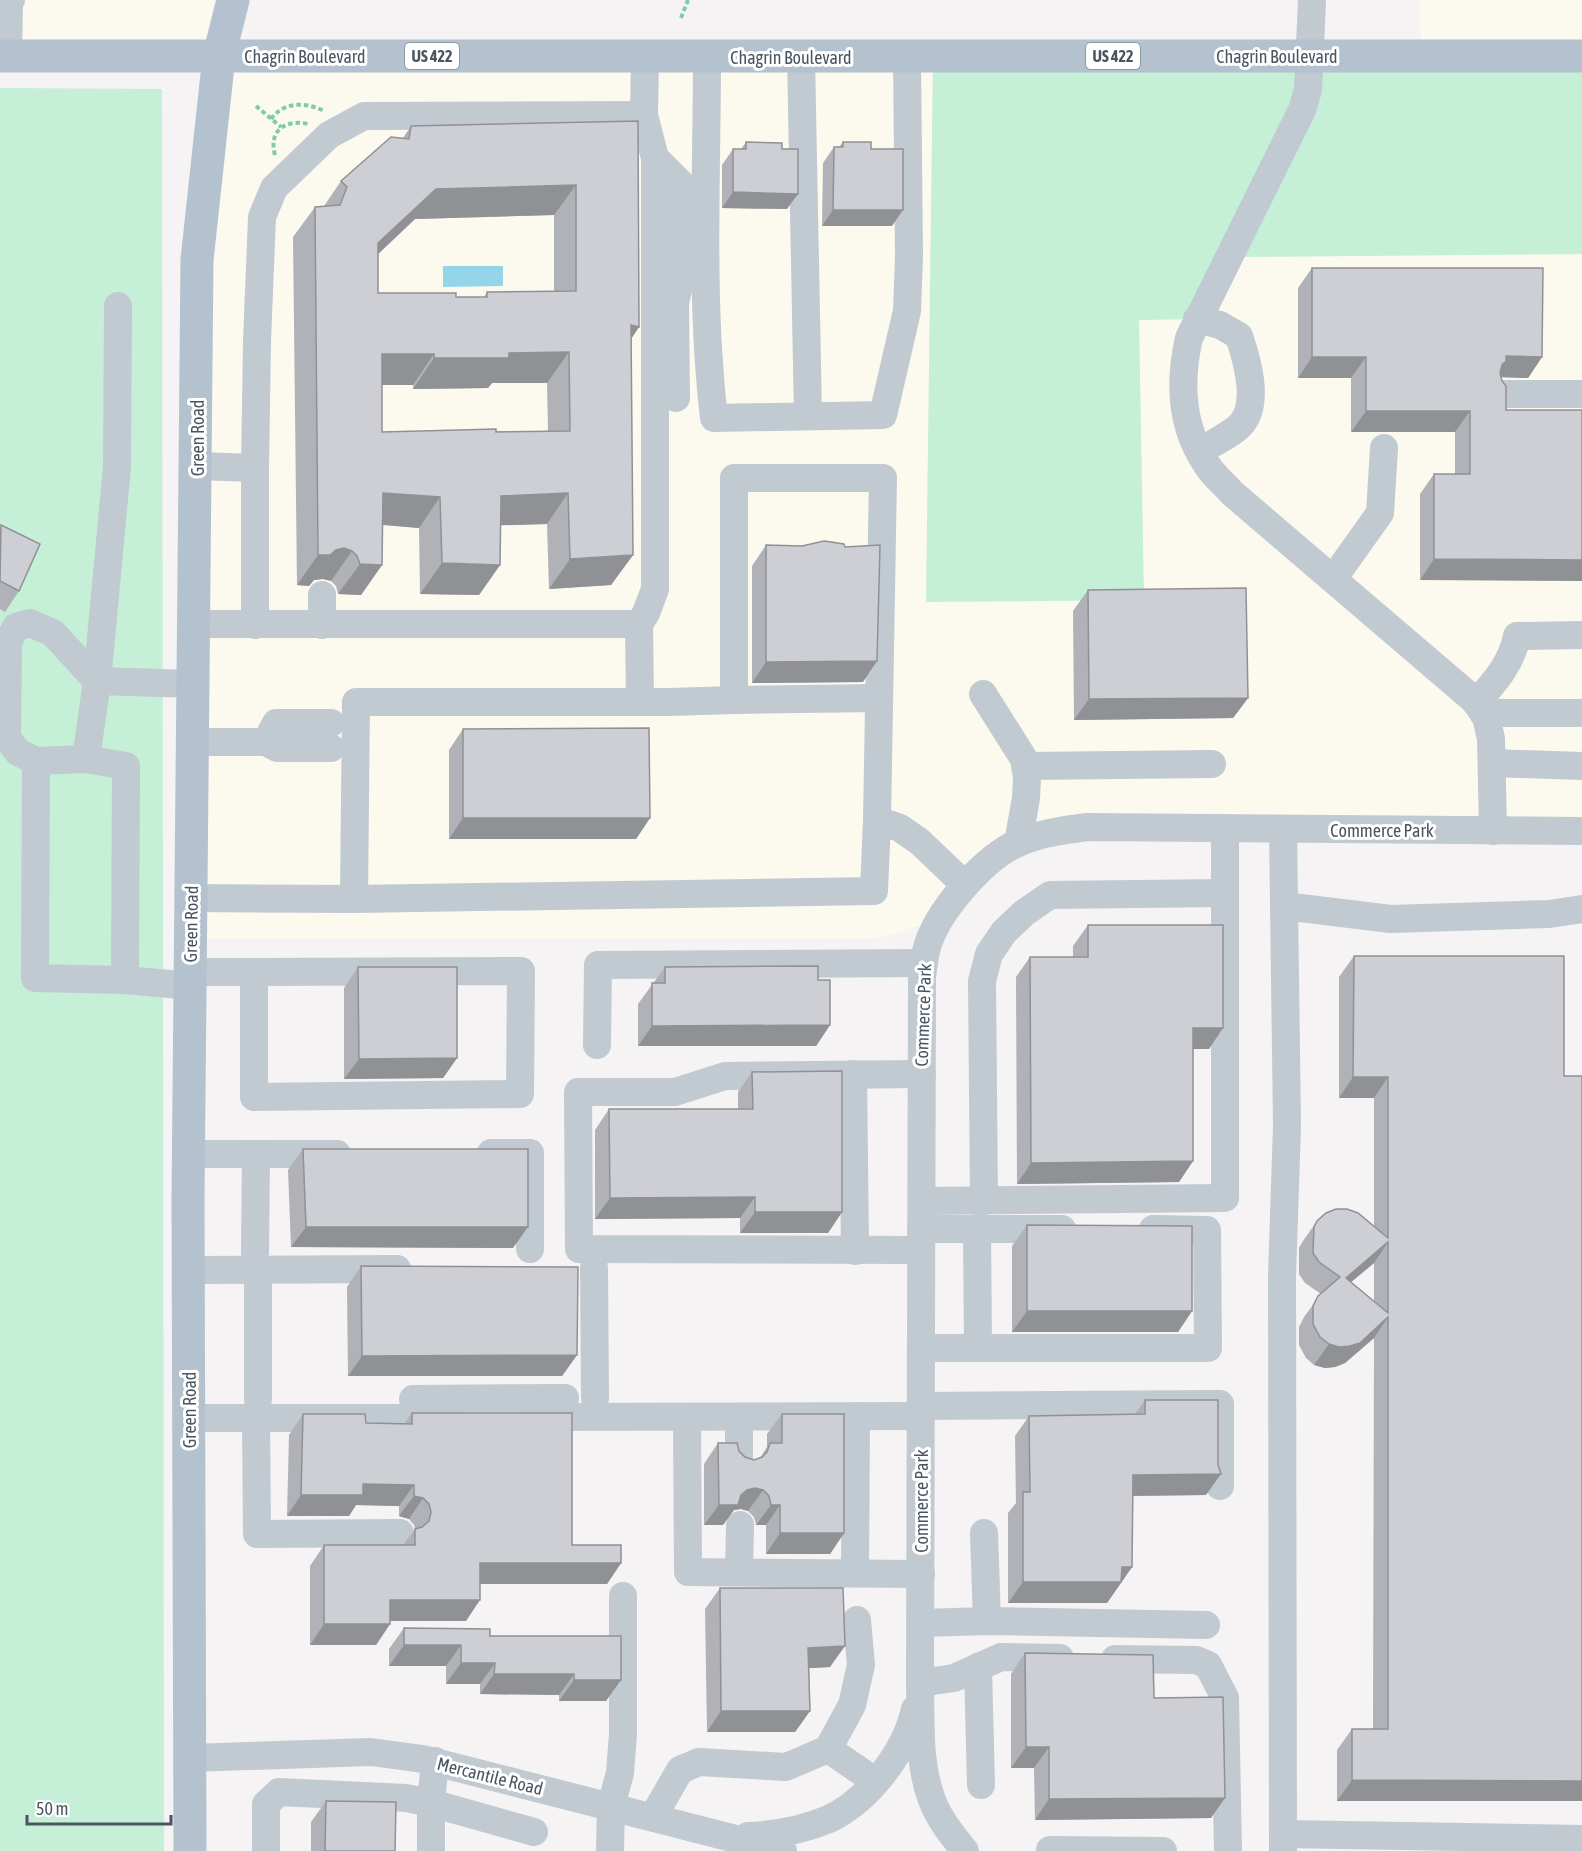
<svg xmlns="http://www.w3.org/2000/svg" width="1582" height="1851" font-family="'Asap Condensed',sans-serif">
<style>
.commercial{fill:#fcf9ef}
.green{fill:#c5efd6}
.water{fill:#94d5ea}
.lines{fill:none;stroke-linecap:round;stroke-linejoin:round}
.path{stroke:#7ecca8;stroke-width:4;stroke-dasharray:4.5 3;stroke-linecap:butt}
.minor{stroke:#c1c9d1;stroke-width:28}
.major{stroke:#b4c1cf;stroke-width:33}
.wall{fill:#b0b2b7;fill-rule:evenodd}
.shaded-wall{fill:#909195}
.building{fill:#cdcfd5;stroke:#909195;stroke-width:1.5;fill-rule:evenodd}
.labels{text-anchor:middle;dominant-baseline:central;stroke-width:6;stroke-linejoin:round;paint-order:stroke}
.shield{fill:#fff;stroke:#818890;stroke-width:1.5}
.shield-label{font-size:16px;font-weight:bold;fill:#4b5560}
.street-label{font-size:18px;fill:#4b5560;stroke:#fff}
</style>
<rect width="100%" height="100%" fill="#f5f3f3"/>
<g class="commercial">
<polygon points="0,0 232,0 219,55 933,57 926,602 1144,600 1139,319 1229,257 1582,254 1582,831 1493,831 1019,843 940,919 876,939 191,939 219,56 0,56"/>
<polygon points="1420,0 1582,0 1582,56 1421,56"/>
</g>
<g class="green">
<polygon points="1582,56 1582,254 1229,257 1197,319 1139,320 1144,600 926,602 933,57"/>
<polygon points="0,88 162,89 164,1851 0,1851"/>
</g>
<polygon class="water" points="443,266 503,266 503,286 443,287"/>
<g class="lines">
<g class="path">
<polyline points="681,18 688,0"/>
<polyline points="256,106 281,127"/>
<path d="M271,119C284,101 306,102 324,111"/>
<path d="M275,155C268,130 286,119 308,124"/>
</g>
<g class="minor">
<path d="M1312,0L1308,90L1302,110L1189,338C1179,382 1180,426 1207,465C1213,475 1224,484 1232,493L1474,700L1486,716L1491,739L1493,831"/>
<polyline points="8,56 9,3 11,0"/>
<path d="M707,57C707,177 700,298 714,418L883,415L907,311L909,256L907,57"/>
<polyline points="801,57 808,416"/>
<polyline points="655,158 681,184 680,281 675,303 676,398"/>
<path d="M1197,319L1220,325L1239,336C1247,360 1259,400 1243,422C1235,433 1211,444 1200,451"/>
<polyline points="1502,394 1582,394"/>
<polyline points="197,466 255,468 257,341 262,217 274,188 329,135 364,116 644,115"/>
<polyline points="255,468 255,625"/>
<polyline points="1333,579 1380,513 1384,448"/>
<polyline points="322,595 322,625"/>
<polyline points="194,624 639,624 646,613 655,589 655,158 644,115 645,57"/>
<polyline points="639,624 640,702"/>
<polyline points="97,681 53,633 30,623 16,627 8,642 7,738 18,752 36,761 86,759 97,681 193,684"/>
<polyline points="97,681 117,467 118,306"/>
<polyline points="983,694 1024,759 1027,777 1026,798 1018,843"/>
<polyline points="734,700 879,698"/>
<path d="M1476,703C1494,683 1512,663 1517,636L1582,635"/>
<polyline points="1483,713 1582,713"/>
<polyline points="193,742 266,742 277,748 331,748"/>
<polyline points="266,742 276,723 331,723"/>
<polyline points="86,759 126,766 125,980"/>
<polyline points="36,761 35,978 125,980 191,986"/>
<polyline points="1492,763 1582,766"/>
<polyline points="1025,766 1212,764"/>
<polyline points="1283,829 1287,1126 1282,1276 1283,1851"/>
<polyline points="191,898 354,899 356,702 669,702 734,700 734,478 883,478 877,820 900,828 920,842 965,885"/>
<polyline points="354,899 874,891 877,820"/>
<polyline points="1284,906 1391,919 1549,914 1582,909"/>
<polyline points="191,972 227,972 521,971 520,1094 254,1097 254,972"/>
<polyline points="597,1045 598,965 924,963"/>
<polyline points="853,1074 855,1251"/>
<polyline points="491,1153 530,1153 530,1249"/>
<polyline points="189,1154 337,1154"/>
<polyline points="922,1201 1225,1198 1225,829"/>
<polyline points="984,1201 982,981 989,954 1004,932 1024,913 1050,895 1224,893"/>
<polyline points="977,1228 978,1348"/>
<polyline points="921,1229 1062,1229"/>
<polyline points="921,1250 579,1249 578,1092 675,1092 725,1076 922,1074"/>
<polyline points="255,1252 256,1154"/>
<polyline points="594,1268 595,1398"/>
<polyline points="189,1270 397,1269"/>
<polyline points="258,1270 258,1399"/>
<polyline points="921,1348 1208,1348 1207,1230 1153,1229"/>
<polyline points="413,1399 565,1398"/>
<polyline points="921,1406 1220,1404 1220,1486"/>
<polyline points="533,1417 921,1416"/>
<polyline points="687,1417 688,1572 921,1574"/>
<polyline points="739,1417 739,1464"/>
<polyline points="189,1418 448,1418"/>
<polyline points="256,1418 257,1534 400,1533"/>
<polyline points="984,1533 987,1621"/>
<polyline points="739,1572 740,1525"/>
<polyline points="855,1573 856,1416"/>
<polyline points="920,1623 987,1621 1206,1625"/>
<polyline points="1115,1659 1196,1660 1208,1665 1225,1698 1228,1851"/>
<polyline points="978,1667 981,1785"/>
<polyline points="920,1683 954,1678 1001,1657 1060,1658"/>
<polyline points="828,1749 852,1705 861,1665 857,1620"/>
<polyline points="190,1758 371,1752 423,1759 783,1851"/>
<polyline points="653,1817 680,1770 699,1762 786,1767 828,1749 875,1781"/>
<polyline points="1283,1834 1582,1839"/>
<path d="M748,1836C776,1835 803,1830 829,1819C869,1800 906,1751 915,1709"/>
<polyline points="1050,1850 1163,1851"/>
<polyline points="266,1851 266,1804 279,1792 406,1798 431,1803 435,1761"/>
<polyline points="431,1851 431,1803 534,1832"/>
<polyline points="610,1851 611,1806 620,1773 623,1734 623,1596"/>
<path d="M965,1851C952,1835 939,1819 932,1800C918,1764 921,1721 920,1683L922,978C923,969 924,960 926,951C935,913 984,857 1020,842C1042,833 1064,830 1087,827L1582,831"/>
</g>
<g class="major">
<polyline points="0,56 1582,56"/>
<polyline points="190,1851 188,1199 197,260 219,56 233,0"/>
</g>
</g>
<g class="wall">
<path d="M638,121L639,327L631,339L633,555L611,585L549,589L547,524L501,525L500,565L479,595L420,594L419,528L383,525L382,565L361,595L338,594L336,586L331,581L323,579L314,580L309,586L297,585L293,237L315,207L324,206L341,181L403,138L411,126ZM554,215V292H487L484,297H456L378,293V254L415,219ZM492,383H547L548,431L382,432V385H413V389L488,388Z"/>
<polygon points="746,142 787,209 722,208 722,165 733,149 741,149"/>
<polygon points="843,142 871,149 892,226 822,226 823,163 834,147 839,147"/>
<polygon points="1312,268 1542,357 1528,378 1501,377 1506,410 1582,410 1420,580 1420,494 1434,474 1455,474 1455,432 1351,432 1351,378 1298,378 1298,288"/>
<polygon points="0,526 19,591 5,612 0,609"/>
<polygon points="766,545 863,682 752,683 752,566"/>
<polygon points="1088,590 1248,698 1233,718 1074,720 1073,611"/>
<polygon points="463,729 650,818 636,839 449,839 449,750"/>
<polygon points="1088,925 1209,1049 1193,1049 1193,1161 1179,1182 1017,1184 1016,977 1030,957 1073,957 1073,946"/>
<path d="M1354,956L1564,1076L1582,1801H1337V1750L1352,1729H1373L1374,1338L1345,1363L1335,1367L1325,1368L1314,1365L1306,1358L1299,1345V1327L1304,1317L1321,1294L1305,1283L1299,1274V1248L1303,1241L1317,1221L1374,1226V1098H1339V977ZM1374,1263V1301L1351,1282Z"/>
<polygon points="358,967 457,1058 443,1078 344,1079 344,988"/>
<polygon points="665,967 818,980 830,1025 816,1046 638,1046 638,1004"/>
<polygon points="752,1072 842,1212 828,1233 740,1233 740,1218 595,1219 595,1130 609,1109 738,1109 738,1092"/>
<polygon points="303,1149 513,1248 291,1247 288,1170"/>
<polygon points="1027,1225 1192,1311 1178,1332 1012,1332 1012,1246"/>
<polygon points="361,1266 577,1355 562,1376 348,1376 347,1287"/>
<polygon points="1145,1400 1206,1495 1133,1496 1132,1567 1107,1603 1008,1603 1008,1513 1016,1503 1015,1436 1029,1416 1135,1414"/>
<polygon points="412,1413 572,1545 621,1563 607,1584 480,1584 466,1621 390,1621 390,1624 376,1645 310,1645 310,1566 324,1545 403,1545 415,1529 414,1525 409,1519 399,1516 399,1506 356,1505 349,1516 287,1516 289,1435 303,1414 366,1423 404,1424"/>
<polygon points="782,1414 844,1533 830,1554 766,1554 766,1525 756,1525 754,1517 748,1511 741,1509 734,1510 723,1525 704,1525 704,1464 718,1443 745,1457 754,1460 760,1458 767,1447 767,1434"/>
<polygon points="720,1588 830,1667 809,1668 810,1711 795,1732 707,1732 705,1609"/>
<polygon points="404,1628 490,1636 621,1636 606,1701 559,1701 559,1695 480,1694 480,1684 446,1684 446,1666 389,1666 389,1649"/>
<polygon points="1025,1653 1154,1698 1211,1818 1035,1820 1034,1768 1011,1768 1011,1674"/>
<polygon points="326,1801 395,1851 311,1851 311,1822"/>
</g>
<g class="shaded-wall">
<polygon points="576,185 554,215 415,219 357,274 378,243 436,189"/>
<polygon points="733,192 798,194 787,209 722,208"/>
<polygon points="833,210 903,210 892,226 822,226"/>
<polygon points="631,325 639,327 618,358"/>
<polygon points="569,352 547,383 492,383 488,388 413,389 434,358 509,353"/>
<polygon points="382,354 434,354 413,385 360,385"/>
<polygon points="1506,356 1542,357 1528,378 1495,377"/>
<polygon points="1312,357 1366,357 1351,378 1298,378"/>
<polygon points="1366,411 1470,411 1455,432 1351,432"/>
<polygon points="383,493 440,497 419,528 362,523"/>
<polygon points="568,493 547,524 480,526 501,496"/>
<polygon points="344,548 352,551 331,581 323,579 314,580 309,586 297,585 318,555"/>
<polygon points="633,555 611,585 549,589 570,559"/>
<polygon points="1434,559 1582,560 1582,581 1420,580"/>
<polygon points="442,563 500,565 479,595 420,594"/>
<polygon points="360,564 382,565 361,595 338,594"/>
<polygon points="877,661 863,682 752,683 766,662"/>
<polygon points="1248,698 1233,718 1074,720 1089,699"/>
<polygon points="463,818 650,818 636,839 449,839"/>
<polygon points="830,1025 816,1046 638,1046 652,1026"/>
<polygon points="1193,1028 1223,1028 1209,1049 1178,1049"/>
<polygon points="457,1058 443,1078 344,1079 359,1059"/>
<polygon points="1353,1077 1388,1077 1374,1098 1339,1098"/>
<polygon points="1193,1161 1179,1182 1017,1184 1031,1163"/>
<polygon points="755,1197 740,1218 595,1219 610,1198"/>
<polygon points="755,1212 842,1212 828,1233 740,1233"/>
<polygon points="306,1227 528,1227 513,1248 291,1247"/>
<polygon points="1388,1242 1374,1263 1332,1298 1346,1278"/>
<polygon points="1027,1311 1192,1311 1178,1332 1012,1332"/>
<polygon points="1388,1317 1374,1338 1345,1363 1335,1367 1325,1368 1314,1365 1329,1344"/>
<polygon points="577,1355 562,1376 348,1376 362,1356"/>
<polygon points="1221,1474 1206,1495 1118,1496 1133,1475"/>
<polygon points="363,1484 414,1485 399,1506 356,1505 349,1516 287,1516 301,1495"/>
<polygon points="755,1488 763,1490 748,1511 741,1509 734,1510 723,1525 704,1525 719,1505 741,1495 747,1490"/>
<polygon points="414,1496 423,1498 409,1519 399,1516"/>
<polygon points="771,1505 780,1505 766,1525 756,1525"/>
<polygon points="780,1533 844,1533 830,1554 766,1554"/>
<polygon points="480,1563 621,1563 607,1584 466,1584"/>
<polygon points="1122,1567 1132,1567 1107,1603 1008,1603 1023,1582"/>
<polygon points="390,1600 480,1600 466,1621 376,1621"/>
<polygon points="324,1624 390,1624 376,1645 310,1645"/>
<polygon points="404,1645 461,1645 446,1666 389,1666"/>
<polygon points="845,1646 830,1667 794,1669 808,1648"/>
<polygon points="461,1663 495,1663 480,1684 446,1684"/>
<polygon points="494,1674 574,1674 559,1695 480,1694"/>
<polygon points="574,1680 621,1680 606,1701 559,1701"/>
<polygon points="721,1711 810,1711 795,1732 707,1732"/>
<polygon points="1026,1747 1049,1747 1034,1768 1011,1768"/>
<polygon points="1352,1780 1582,1781 1582,1801 1337,1801"/>
<polygon points="1225,1798 1211,1818 1035,1820 1049,1799"/>
</g>
<g class="building">
<path d="M638,121L639,327L631,325L633,555L570,559L568,493L501,496L500,565L442,563L440,497L383,493L382,565L360,564L357,556L352,551L344,548L336,550L330,555H318L315,207L340,205L347,187L341,181L391,137L409,139L411,126ZM576,185V291L487,292V297H456V293H378V243L436,189ZM569,352L570,431L496,432V429L382,432V354H434V358H509V353Z"/>
<polygon points="746,142 782,143 782,149 798,149 798,194 733,192 733,149 746,149"/>
<polygon points="843,142 871,142 871,149 903,149 903,210 833,210 834,147 843,147"/>
<polygon points="1312,268 1543,268 1542,357 1506,356 1506,361 1502,365 1500,373 1502,381 1506,386 1506,410 1582,410 1582,560 1434,559 1434,474 1470,474 1470,411 1366,411 1366,357 1312,357"/>
<polygon points="1,525 40,544 19,591 0,581"/>
<polygon points="824,541 844,544 845,547 880,545 877,661 766,662 766,545 802,546"/>
<polygon points="1246,588 1248,698 1089,699 1088,590"/>
<polygon points="649,728 650,818 463,818 463,729"/>
<polygon points="1088,925 1223,925 1223,1028 1193,1028 1193,1161 1031,1163 1030,957 1088,957"/>
<path d="M1354,956H1564V1076H1582V1781L1352,1780V1729H1388V1317L1360,1343L1350,1346L1339,1347L1329,1344L1320,1337L1313,1324V1306L1318,1296L1340,1277L1319,1262L1313,1253L1314,1227L1317,1221L1326,1213L1336,1209H1347L1358,1213L1388,1238V1077H1353ZM1388,1242V1313L1346,1278Z"/>
<polygon points="818,966 818,980 830,980 830,1025 652,1026 652,983 665,983 665,967"/>
<polygon points="358,967 457,967 457,1058 359,1059"/>
<polygon points="842,1071 842,1212 755,1212 755,1197 610,1198 609,1109 753,1109 752,1072"/>
<polygon points="303,1149 528,1149 528,1227 306,1227"/>
<polygon points="1027,1225 1192,1226 1192,1311 1027,1311"/>
<polygon points="361,1266 578,1267 577,1355 362,1356"/>
<polygon points="1145,1400 1218,1400 1218,1465 1221,1474 1133,1475 1132,1567 1122,1567 1121,1582 1023,1582 1023,1492 1030,1492 1029,1416 1145,1414"/>
<polygon points="412,1413 572,1413 572,1545 621,1545 621,1563 480,1563 480,1600 390,1600 390,1624 324,1624 324,1545 415,1545 415,1529 422,1527 429,1521 431,1512 429,1504 423,1498 414,1496 414,1485 363,1484 363,1495 301,1495 303,1414 365,1414 366,1423 412,1424"/>
<polygon points="782,1414 844,1414 844,1533 780,1533 780,1505 771,1505 769,1496 763,1490 755,1488 747,1490 741,1495 738,1505 719,1505 718,1443 737,1443 739,1451 745,1457 754,1460 762,1457 767,1452 770,1443 782,1443"/>
<polygon points="720,1588 843,1588 845,1646 808,1648 810,1711 721,1711"/>
<polygon points="404,1628 490,1629 490,1636 621,1636 621,1680 574,1680 574,1674 494,1674 495,1663 461,1663 461,1645 404,1645"/>
<polygon points="1025,1653 1153,1655 1154,1698 1223,1697 1225,1798 1049,1799 1049,1747 1026,1747"/>
<polygon points="326,1801 396,1802 395,1851 325,1851"/>
</g>
<g class="labels">
<g class="shield">
<rect x="405" y="43" width="54" height="26" rx="4.5"/>
<rect x="1086" y="43" width="54" height="26" rx="4.5"/>
</g>
<g class="shield-label">
<text x="432" y="56">US 422</text>
<text x="1113" y="56">US 422</text>
</g>
<g class="street-label">
<text x="305" y="56">Chagrin Boulevard</text>
<text x="1277" y="56">Chagrin Boulevard</text>
<text x="791" y="57">Chagrin Boulevard</text>
<text transform="translate(197 438) rotate(-90)">Green Road</text>
<text x="1382" y="830">Commerce Park</text>
<text transform="translate(191 924) rotate(-89)">Green Road</text>
<text transform="translate(923 1015) rotate(-88)">Commerce Park</text>
<text transform="translate(189 1410) rotate(-90)">Green Road</text>
<text transform="translate(921 1501) rotate(-90)">Commerce Park</text>
<text transform="translate(490 1776) rotate(14)">Mercantile Road</text>
</g>
</g>
<path d="M27 1815v9h144v-9" fill="none" stroke="#4b5560" stroke-width="3"/>
<text x="36" y="1815" font-size="18" fill="#4b5560" stroke="#ffffff" stroke-width="4.5" paint-order="stroke">50 m</text>
</svg>
